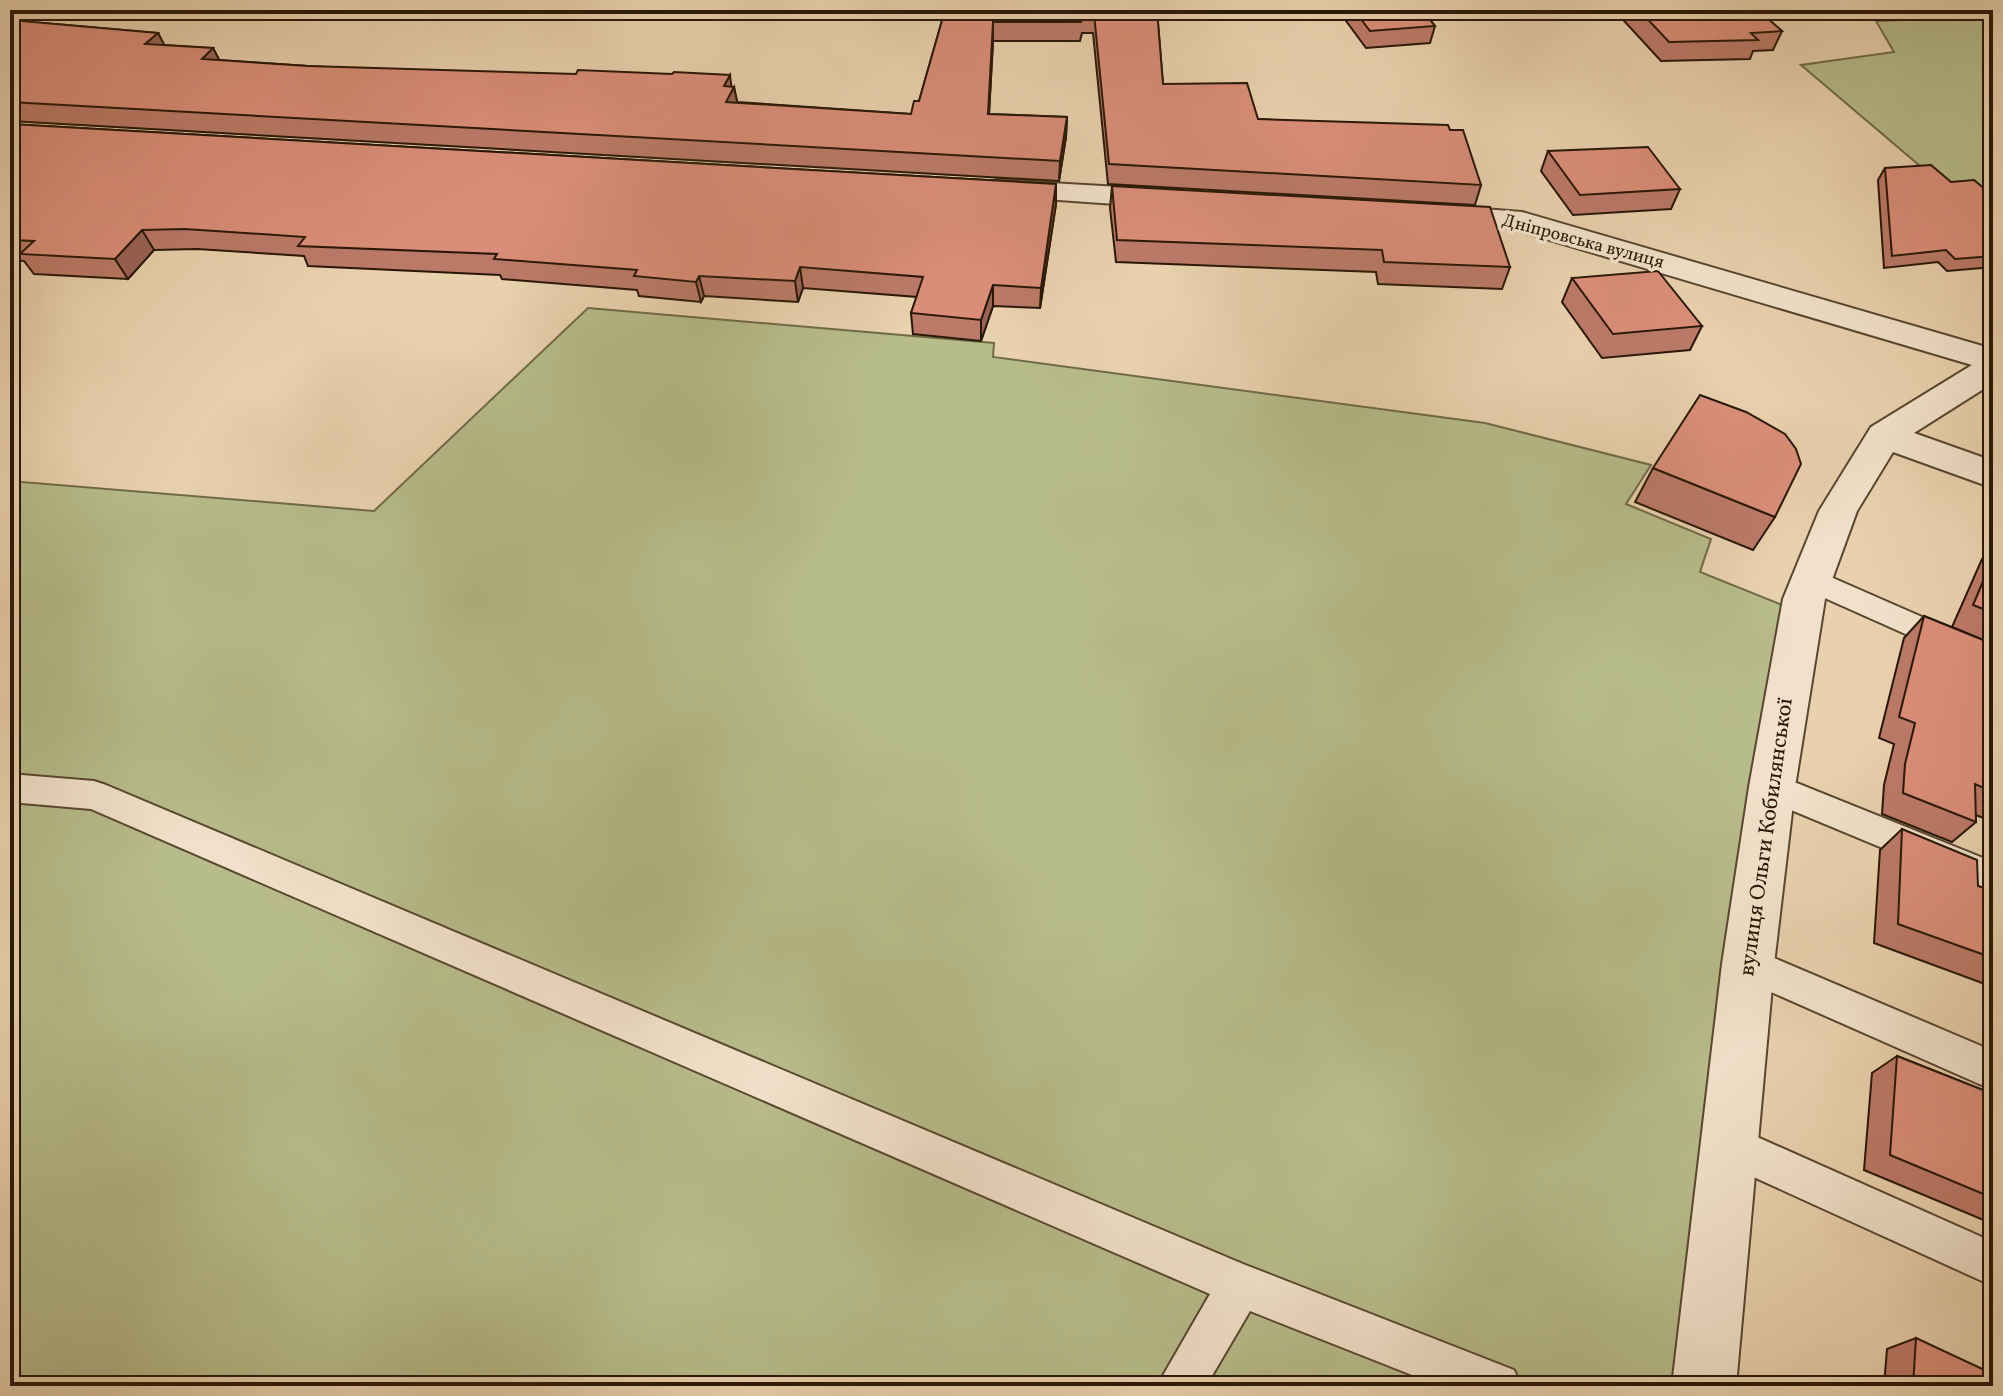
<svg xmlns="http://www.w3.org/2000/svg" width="2003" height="1396" font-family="Vollkorn,serif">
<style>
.green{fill:#b6bc8a;stroke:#706a48;stroke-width:2}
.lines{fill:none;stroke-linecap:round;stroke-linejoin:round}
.service-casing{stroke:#594630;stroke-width:4}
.minor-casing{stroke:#594630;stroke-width:4}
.service{fill:#f1e1ca;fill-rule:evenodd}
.minor{fill:#f1e1ca;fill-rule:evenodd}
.wall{fill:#bb7a68;stroke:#291806;stroke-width:2}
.shaded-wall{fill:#996355;stroke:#291806;stroke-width:2}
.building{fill:#da8e79;stroke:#291806;stroke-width:2}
.labels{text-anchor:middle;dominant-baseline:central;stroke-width:7;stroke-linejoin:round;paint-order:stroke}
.far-street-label{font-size:18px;fill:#291806;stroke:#f1e1ca}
.street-label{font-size:22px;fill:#291806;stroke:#f1e1ca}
</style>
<rect width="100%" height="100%" fill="#e9d1ae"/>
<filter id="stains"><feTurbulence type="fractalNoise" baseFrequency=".0025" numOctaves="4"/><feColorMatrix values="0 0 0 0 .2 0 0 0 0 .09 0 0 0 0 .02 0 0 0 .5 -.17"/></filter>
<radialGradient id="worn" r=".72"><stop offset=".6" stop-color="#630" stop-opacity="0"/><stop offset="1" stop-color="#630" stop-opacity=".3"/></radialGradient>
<g class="green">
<polygon points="1957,18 1993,19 1993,197 1946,188 1801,65 1894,52 1876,21"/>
<polygon points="588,308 994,343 993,357 1485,423 1651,465 1626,504 1711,539 1700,572 1802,613 1704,1386 10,1386 10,481 374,511"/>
</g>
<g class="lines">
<defs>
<g id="service">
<polygon points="1810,568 1993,648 1993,673 1800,587 1795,579 1800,571"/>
<polygon points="1772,773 1993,862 1993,894 1760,797 1755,787 1760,777"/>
<polygon points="10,774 94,781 106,785 1243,1264 1514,1370 1521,1386 1440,1386 1250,1311 1206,1386 1157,1386 1210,1294 91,809 10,802"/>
<polygon points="1748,947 1993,1051 1993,1090 1735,976 1729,964 1735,952"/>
<polygon points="1728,1124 1993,1242 1993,1286 1714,1159 1707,1145 1714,1131"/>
</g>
<g id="minor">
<polygon points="997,180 1172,190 1183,193 1187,199 1183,205 1172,208 986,195 982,189 986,183"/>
<polygon points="1432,205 1522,212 1993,349 1993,383 1914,433 1993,461 1993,488 1893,452 1857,511 1825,599 1795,787 1774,964 1736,1386 1672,1386 1722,964 1749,787 1783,599 1819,511 1871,427 1972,365 1509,228 1421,220 1417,214 1421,208"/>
</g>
</defs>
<use href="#service" class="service-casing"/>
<use href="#minor" class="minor-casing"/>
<use href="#service" class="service"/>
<use href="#minor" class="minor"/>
</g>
<g class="wall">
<polygon points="803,10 848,10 847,12"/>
<polygon points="945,10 1157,10 1163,84 1258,119 1450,130 1481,185 1475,205 1108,184 1093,33 1082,33 1080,41 993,41 989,114 1067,117 1066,137 1059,181 10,121 10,20 158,33 164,45 213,48 219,60 308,66 734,87 737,102 911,114 919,101"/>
<polygon points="1338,10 1422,10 1435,26 1430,43 1366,48"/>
<polygon points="1614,10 1758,10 1782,31 1773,50 1753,51 1750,59 1661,61"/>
<polygon points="10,124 1056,184 1056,204 1040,308 993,306 981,341 913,334 911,313 917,297 803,288 798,302 704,296 701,302 639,296 637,290 502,279 500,275 308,266 304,256 197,249 154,250 128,279 34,274 24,261 10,260"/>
<polygon points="1548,151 1680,189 1671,209 1573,215 1541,171"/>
<polygon points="1885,168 1951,182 1993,196 1993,267 1947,271 1938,262 1884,268 1878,180"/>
<polygon points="1112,186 1510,267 1502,289 1378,284 1376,272 1116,262 1110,208"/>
<polygon points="1572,278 1702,326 1690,350 1602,358 1562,302"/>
<polygon points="1653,468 1775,517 1753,550 1635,502"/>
<polygon points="1993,547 1993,822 1976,815 1976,822 1952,842 1882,814 1884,785 1894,744 1879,738 1904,638 1924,616 1981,639 1952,627 1982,559"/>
<polygon points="1902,829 1978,886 1993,891 1993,987 1874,943 1880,850"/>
<polygon points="1897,1056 1993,1094 1993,1224 1864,1170 1872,1073"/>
<polygon points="1916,1338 1993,1386 1884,1386 1887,1349"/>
</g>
<g class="shaded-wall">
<polygon points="993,22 993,41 988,133 988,114"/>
<polygon points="158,33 168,52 145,44"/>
<polygon points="213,48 223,67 202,59"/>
<polygon points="730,75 732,91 734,87 738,106 730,121 724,86"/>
<polygon points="1067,117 1066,137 1059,181 1060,161"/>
<polygon points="1056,184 1056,204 1040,308 1041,288"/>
<polygon points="142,230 154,250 128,279 115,259"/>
<polygon points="800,267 803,288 798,302 795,281"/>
<polygon points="699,276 704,296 701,302 696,282"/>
<polygon points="993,285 993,306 981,341 981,320"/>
</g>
<g class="building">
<polygon points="945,10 1157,10 1163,84 1247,83 1258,119 1448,125 1450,130 1463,130 1481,185 1109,164 1094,14 1083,14 1081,22 993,22 988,114 1067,117 1060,161 10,102 10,20 158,33 145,44 213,48 202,59 308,66 576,74 578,70 672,74 674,72 730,75 724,86 734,87 726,102 911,114 914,101 919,101"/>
<polygon points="1354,10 1422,10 1435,26 1370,31"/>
<polygon points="1639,10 1758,10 1782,31 1751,33 1758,40 1669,42"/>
<polygon points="10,124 1056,184 1041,288 993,285 981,320 911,313 923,277 800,267 795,281 699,276 696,282 634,276 637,270 494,259 497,254 298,246 305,237 185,229 142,230 115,259 20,254 34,241 10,240"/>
<polygon points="1648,147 1680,189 1580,195 1548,151"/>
<polygon points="1931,165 1951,182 1974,180 1993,196 1993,256 1955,259 1946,250 1892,256 1885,168"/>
<polygon points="1112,186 1490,207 1510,267 1384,262 1382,250 1117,240"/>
<polygon points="1658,271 1702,326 1613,334 1572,278"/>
<polygon points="1700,395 1746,412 1785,434 1796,449 1801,464 1775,517 1653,468"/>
<polygon points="1993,558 1993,613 1973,605"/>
<polygon points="1924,616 1993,644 1993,792 1975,784 1976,822 1903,793 1905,764 1915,723 1899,717"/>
<polygon points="1902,829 1977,860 1978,886 1993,891 1993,958 1898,924"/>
<polygon points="1897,1056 1993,1094 1993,1198 1890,1155"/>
<polygon points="1916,1338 1993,1374 1993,1386 1913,1386"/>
</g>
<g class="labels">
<g class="far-street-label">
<text transform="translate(1583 242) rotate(15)">Дніпровська вулиця</text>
</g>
<g class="street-label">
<text transform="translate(1767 837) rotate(-82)">вулиця Ольги Кобилянської</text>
</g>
</g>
<rect width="2003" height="1396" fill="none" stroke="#e9d1ae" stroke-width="40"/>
<rect x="12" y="12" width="1979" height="1372" fill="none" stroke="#291806" stroke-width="4"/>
<rect x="20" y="20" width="1963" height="1356" fill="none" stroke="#291806" stroke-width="2"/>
<rect width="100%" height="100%" filter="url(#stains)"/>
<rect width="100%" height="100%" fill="url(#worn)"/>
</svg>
